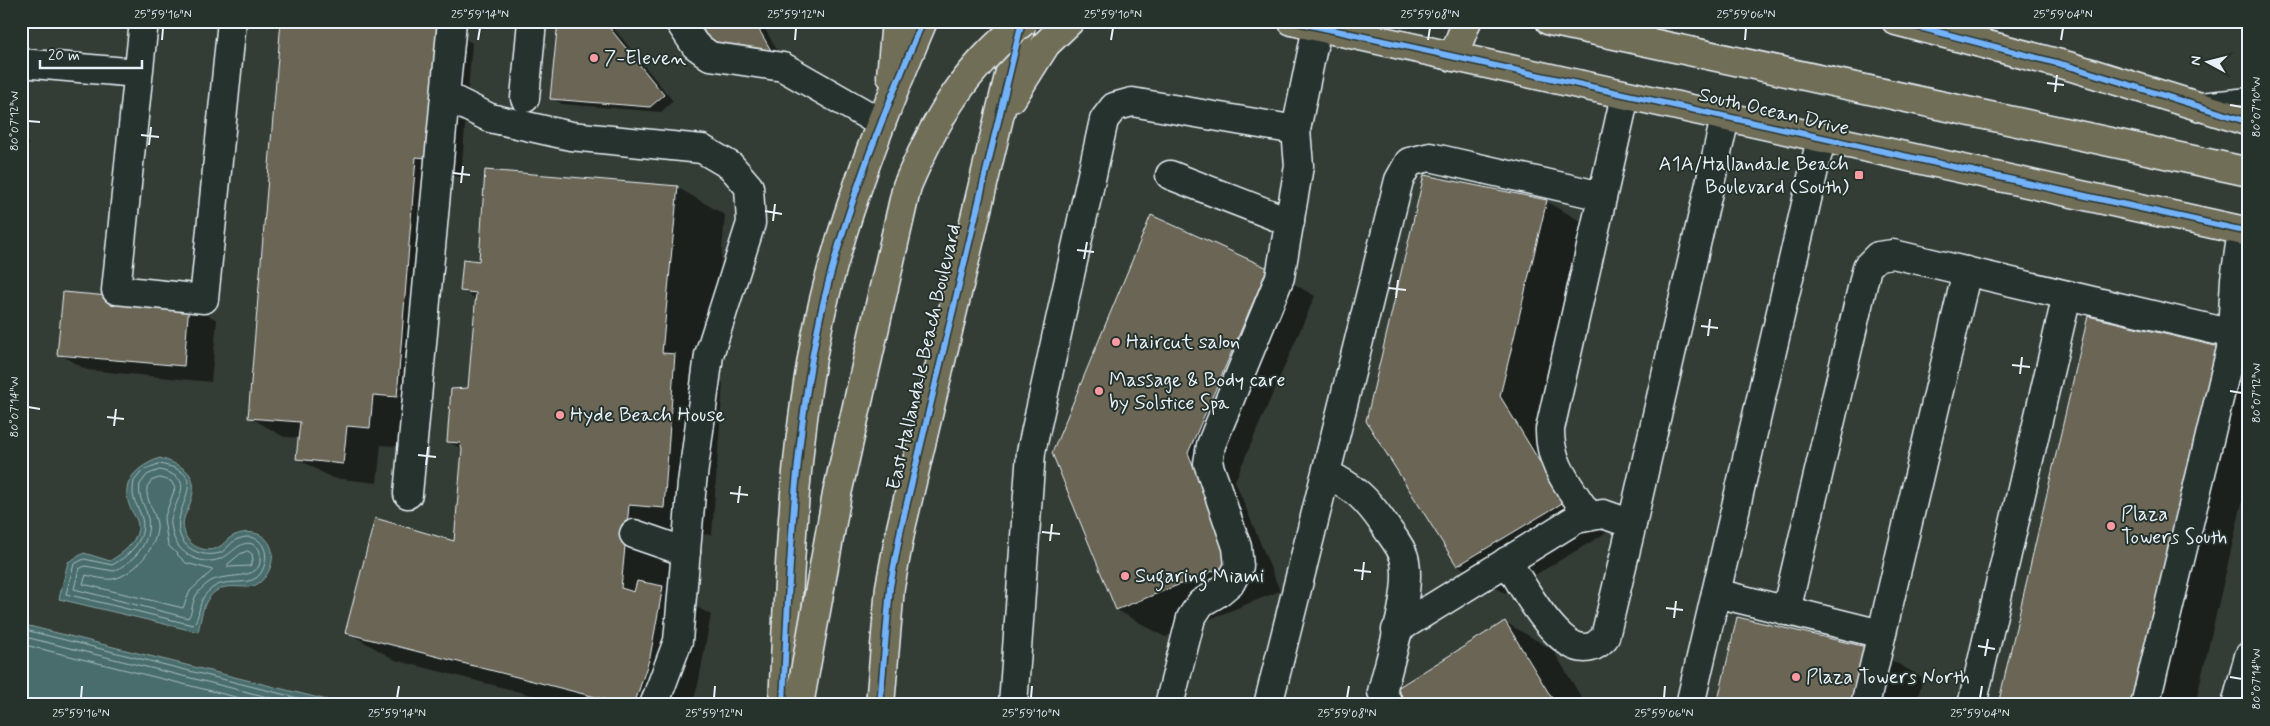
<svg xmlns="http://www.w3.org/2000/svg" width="2270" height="726" font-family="Mynerve,sans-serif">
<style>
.water{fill:#486d6c;stroke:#88a2a4}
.shadow{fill:#0007}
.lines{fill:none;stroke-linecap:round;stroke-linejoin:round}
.shore{stroke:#a8bcc0;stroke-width:1}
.building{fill:#6b6554;stroke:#e8f1f8}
.minor-casing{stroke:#e8f1f8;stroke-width:31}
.major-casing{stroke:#e8f1f8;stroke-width:31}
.minor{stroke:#26332d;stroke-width:28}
.major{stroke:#716e59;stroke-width:28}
.major-bridge-casing{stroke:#e8f1f8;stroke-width:31;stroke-linecap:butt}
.major-bridge{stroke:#716e59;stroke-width:28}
.cycleway-casing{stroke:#26332d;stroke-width:9}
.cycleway{stroke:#73b2f8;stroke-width:6}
.ticks{fill:none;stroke:#e8f1f8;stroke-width:2}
.poi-dot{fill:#ff9aa2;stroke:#26332d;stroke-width:2}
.labels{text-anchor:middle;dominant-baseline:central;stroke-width:4;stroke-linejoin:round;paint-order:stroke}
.poi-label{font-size:20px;fill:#e8f1f8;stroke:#26332d;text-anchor:start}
.street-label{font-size:20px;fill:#e8f1f8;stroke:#26332d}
.neatline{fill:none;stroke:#e8f1f8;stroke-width:2}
.ticks-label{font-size:12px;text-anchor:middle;fill:#e8f1f8}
</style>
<rect width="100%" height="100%" fill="#343d35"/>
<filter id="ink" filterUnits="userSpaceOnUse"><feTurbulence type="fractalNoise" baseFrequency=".02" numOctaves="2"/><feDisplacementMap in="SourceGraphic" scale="10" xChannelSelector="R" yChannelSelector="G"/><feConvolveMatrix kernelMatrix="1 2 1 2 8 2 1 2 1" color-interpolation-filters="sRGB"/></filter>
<g filter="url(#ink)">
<g class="water">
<path d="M160,458C190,468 201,477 188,509C184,517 182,522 184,530C186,545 205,555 219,547C223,545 226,540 231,537C243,530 263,530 270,545C277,559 268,581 253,586C241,589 227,583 216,591C202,601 202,616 198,632L59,599L68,562L84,553L110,561C123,553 135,544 138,529C139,520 133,515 130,507C119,481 138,466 160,458Z"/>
<polygon points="21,624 347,705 21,705"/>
</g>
<g class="shadow">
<polygon points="283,21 440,21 440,24 472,43 461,177 450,176 431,416 407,414 404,447 381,445 377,483 332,478 298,459 300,438 284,437 249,417"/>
<polygon points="559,21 608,21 673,101 661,112 562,104 552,98"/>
<polygon points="699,21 760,21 785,63"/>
<polygon points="21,139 28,143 21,195"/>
<polygon points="677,187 725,215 711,376 723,383 712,535 677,532 671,592 711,615 698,685 692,705 570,705 395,660 347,632 455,543 463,450 449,442 469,389 477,299 461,291 480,263"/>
<polygon points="1547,202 1595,229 1547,424 1611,530 1505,593 1457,565"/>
<polygon points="1268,269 1315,296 1235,481 1280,591 1165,637 1117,610"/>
<polygon points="189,304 217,320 211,382 87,370 59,354"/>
<polygon points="2223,349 2249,364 2249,473 2195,705 2000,705"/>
<polygon points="1505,622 1553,650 1586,705 1409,705"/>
<polygon points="1874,650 1923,678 1916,705 1718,705"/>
</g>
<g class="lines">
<g class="shore">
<path d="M159,464C214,473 174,503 179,531C182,549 202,558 220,553C227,550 230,542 238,539C261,530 272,553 262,571C253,589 228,577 214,587C195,599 203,613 193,625L66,594L74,564L84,559L112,565C130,555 149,538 141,515C135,500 131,499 134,481L143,470Z"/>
<path d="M160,470C197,480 177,494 171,519C170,524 172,529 173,534C177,555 205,568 224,557C234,552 244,536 257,547C260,549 260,553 260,557C263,583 223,571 208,583C203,587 196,593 194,600C192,606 192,613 188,618L74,589L79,569L85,566L114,571C136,560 154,540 147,514C143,501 138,499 140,484L147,475Z"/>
<path d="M160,478L171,481L175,488L164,519L168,545L186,563L213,570L190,591L183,608L83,584L86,575C94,577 105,580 113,579C134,575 159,546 157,524C155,511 145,500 147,487L151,481Z"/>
<polygon points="248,551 252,554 253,560 250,566 228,567 228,564 240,554"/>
<polyline points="21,629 326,705"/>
<polyline points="21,636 300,705"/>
<polyline points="21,644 268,705"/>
</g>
</g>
<g class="building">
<polygon points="281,21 438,22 427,158 416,157 397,397 373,395 370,428 347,426 343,464 296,459 300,422 248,418"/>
<polygon points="558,21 604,21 664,95 650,107 550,99"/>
<polygon points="698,21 754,21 776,59 712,45"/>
<polygon points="485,170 678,186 662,353 675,354 664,508 629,505 621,588 634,592 637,581 663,586 650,657 634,705 606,705 607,700 345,633 375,518 454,541 462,450 460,443 447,442 451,389 468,388 476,293 460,291 463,259 479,261"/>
<polygon points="1424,175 1547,200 1500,396 1564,502 1457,566 1366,421"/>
<polygon points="1151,215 1268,268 1188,453 1233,563 1116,610 1052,453"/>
<polygon points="63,292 189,303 184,366 57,355"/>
<polygon points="2088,316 2224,348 2141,705 1998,705"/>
<polygon points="1737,617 1875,649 1862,705 1717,705"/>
<polygon points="1505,621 1556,705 1408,705 1397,688"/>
</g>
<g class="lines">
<defs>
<g id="minor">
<polyline points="144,21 116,290 204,299 232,21"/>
<polyline points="679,21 695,45 710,56 783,67 881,123"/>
<polyline points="21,63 138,73"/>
<polyline points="446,96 490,118 571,136 702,149 731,166 749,187 751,223 709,355 692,483 678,641 654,705"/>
<polyline points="525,98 532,21"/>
<polyline points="2201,107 2249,102"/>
<polyline points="1170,175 1290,222"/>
<path d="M1327,474C1355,488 1366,498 1384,524C1390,534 1401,546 1404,557C1413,589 1390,658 1382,692L1389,705"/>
<polyline points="408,494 452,21"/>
<path d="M1588,515C1570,487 1549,464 1550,429L1625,96"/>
<polyline points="634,534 686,552"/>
<path d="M1507,561C1522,584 1555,648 1585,648C1594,648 1599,643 1605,637L1632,524"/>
<polyline points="1716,593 1881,634"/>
<polyline points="1786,611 1867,267 1878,256 1893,254 2233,334"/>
<polyline points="1396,630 1576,519 1603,514 1632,524 1725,118"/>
<polyline points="1013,705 1031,452 1104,120 1114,107 1132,102 1296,130 1317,27"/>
<polyline points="1169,705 1191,618 1201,603 1218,593 1231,582 1239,566 1237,547 1208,463 1211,445 1280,277 1299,166 1296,130"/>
<polyline points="1268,705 1399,180 1409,162 1430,157 1602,196"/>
<polyline points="1690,705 1821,139"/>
<polyline points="1865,705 1967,271"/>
<polyline points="1972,705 2067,295"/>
<polyline points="2145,705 2231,349 2235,279 2242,231"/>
<polyline points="2236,705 2249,656"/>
</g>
<g id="major">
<polyline points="1292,21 2249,232"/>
<polyline points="1550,21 2249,172"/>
<polyline points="1896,21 2072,67 2249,122"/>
<polyline points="1453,57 1467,21"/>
<polyline points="891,76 896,21"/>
<polyline points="1012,98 1046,44 1070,21"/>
<path d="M783,705C789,576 793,444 820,317C843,215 882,117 923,21"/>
<polyline points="880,705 890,587 901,528 1022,21"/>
</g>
</defs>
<use href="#minor" class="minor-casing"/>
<use href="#major" class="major-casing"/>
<use href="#minor" class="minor"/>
<use href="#major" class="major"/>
<defs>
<path id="major-bridge" d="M799,705L837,494L907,186C937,116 964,70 1024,21"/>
</defs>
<use href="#major-bridge" class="major-bridge-casing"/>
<use href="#major-bridge" class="major-bridge"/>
<defs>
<g id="cycleway">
<polyline points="1292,21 2249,232"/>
<polyline points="1896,21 2072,67 2249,122"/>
<path d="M783,705C789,576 793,444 820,317C843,215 882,117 923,21"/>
<polyline points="880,705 890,587 901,528 1022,21"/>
</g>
</defs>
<use href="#cycleway" class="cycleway-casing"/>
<use href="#cycleway" class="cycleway"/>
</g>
</g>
<path class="ticks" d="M162,40L163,28M478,40L480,28M795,40L796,28M1111,40L1113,28M1428,40L1430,28M1745,40L1746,28M2061,40L2063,28M2047,83L2064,85M2055,92L2057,75M2230,105L2242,107M28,121L40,122M141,135L159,137M149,145L151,127M453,173L470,175M461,183L463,166M765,211L782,214M773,221L775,204M1077,250L1094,252M1084,259L1087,242M1389,288L1406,290M1396,298L1398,280M1701,326L1718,328M1708,336L1710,319M2012,365L2030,367M2020,374L2022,357M2230,391L2242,393M28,407L40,409M107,417L124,419M114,426L116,409M418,455L436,457M426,465L428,447M730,493L748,495M738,503L740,486M1042,532L1060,534M1050,541L1052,524M1354,570L1371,572M1362,580L1364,562M1666,608L1683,610M1674,618L1676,601M1978,646L1995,649M1985,656L1988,639M2230,677L2242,679M81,698L82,686M397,698L399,686M714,698L715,686M1031,698L1032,686M1347,698L1349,686M1664,698L1665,686M1980,698L1982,686"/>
<g class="poi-dot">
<circle cx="594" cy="58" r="5"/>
<rect x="1854" y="170" width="10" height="10" rx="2.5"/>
<circle cx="1116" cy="342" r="5"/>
<circle cx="1099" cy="391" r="5"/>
<circle cx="560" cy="415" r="5"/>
<circle cx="2111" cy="526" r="5"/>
<circle cx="1125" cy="576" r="5"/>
<circle cx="1796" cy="677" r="5"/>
</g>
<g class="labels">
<g class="poi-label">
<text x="604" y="58">7-Eleven</text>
<text x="1849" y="164" text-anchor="end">A1A/Hallandale Beach<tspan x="1849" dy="23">Boulevard (South)</tspan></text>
<text x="1126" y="342">Haircut salon</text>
<text x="1109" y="380">Massage &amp; Body care<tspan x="1109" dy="23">by Solstice Spa</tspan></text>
<text x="570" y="415">Hyde Beach House</text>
<text x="2121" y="514">Plaza<tspan x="2121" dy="23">Towers South</tspan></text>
<text x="1135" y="576">Sugaring Miami</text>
<text x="1806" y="677">Plaza Towers North</text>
</g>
<g class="street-label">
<text transform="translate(1774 112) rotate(13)">South Ocean Drive</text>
<text transform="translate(924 357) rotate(-77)">East Hallandale Beach Boulevard</text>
</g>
</g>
<rect width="2270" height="726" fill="none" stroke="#26332d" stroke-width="55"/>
<g transform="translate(2208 62) rotate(277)" stroke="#26332d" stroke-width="4" paint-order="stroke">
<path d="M0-4L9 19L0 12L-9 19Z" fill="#e8f1f8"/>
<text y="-8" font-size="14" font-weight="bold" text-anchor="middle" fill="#e8f1f8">N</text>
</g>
<path d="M40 60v8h102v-8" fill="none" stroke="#e8f1f8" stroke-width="2.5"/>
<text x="48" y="60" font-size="15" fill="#e8f1f8" stroke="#26332d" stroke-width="4" paint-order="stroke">20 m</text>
<rect x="28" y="28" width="2214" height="670" class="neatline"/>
<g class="ticks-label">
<text x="163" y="18">25°59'16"N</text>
<text x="480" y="18">25°59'14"N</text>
<text x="796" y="18">25°59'12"N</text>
<text x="1113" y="18">25°59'10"N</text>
<text x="1430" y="18">25°59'08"N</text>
<text x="1746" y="18">25°59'06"N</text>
<text x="2063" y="18">25°59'04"N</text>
<text transform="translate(2256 107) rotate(-90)" y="4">80°07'10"W</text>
<text transform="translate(14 121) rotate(-90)" y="4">80°07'12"W</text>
<text transform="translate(2256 393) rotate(-90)" y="4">80°07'12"W</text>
<text transform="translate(14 407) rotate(-90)" y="4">80°07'14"W</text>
<text transform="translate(2256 679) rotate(-90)" y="4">80°07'14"W</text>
<text x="81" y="717">25°59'16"N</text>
<text x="397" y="717">25°59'14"N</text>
<text x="714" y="717">25°59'12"N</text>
<text x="1031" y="717">25°59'10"N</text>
<text x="1347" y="717">25°59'08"N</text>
<text x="1664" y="717">25°59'06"N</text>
<text x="1980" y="717">25°59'04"N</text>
</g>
</svg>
